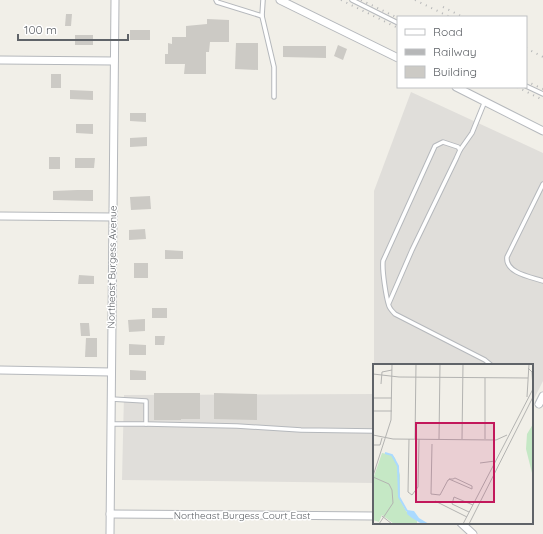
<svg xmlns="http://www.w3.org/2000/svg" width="543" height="534" font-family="Quicksand,sans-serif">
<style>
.industrial{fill:#e0deda}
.building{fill:#cccac5}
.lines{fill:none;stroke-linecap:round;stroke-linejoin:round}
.lane-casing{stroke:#b5b8bc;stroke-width:5.5}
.street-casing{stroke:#b5b8bc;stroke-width:9}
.lane{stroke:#fff;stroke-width:3.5}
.street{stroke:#fff;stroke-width:7}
.rail{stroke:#b6b7b8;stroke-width:2;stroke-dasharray:1 5;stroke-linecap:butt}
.labels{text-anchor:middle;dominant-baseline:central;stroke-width:3;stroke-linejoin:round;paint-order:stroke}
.street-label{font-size:10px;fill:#5f6368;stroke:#fff}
.inset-river{fill:none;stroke:#aadaff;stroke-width:2}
.inset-road{fill:none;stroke:#b3b3b1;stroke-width:1}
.view{fill:#c2185b;fill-opacity:0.15;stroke:#c2185b;stroke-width:2}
.inset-edge{fill:none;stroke:#5f6368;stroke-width:2}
</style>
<rect width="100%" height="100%" fill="#f1efe8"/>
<g class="industrial">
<polygon points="411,92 543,153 543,381 532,403 532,365 374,365 374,191"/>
<polygon points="374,394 374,483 122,480 124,395"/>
</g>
<g class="building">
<polygon points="66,14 72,14 71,26 65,26"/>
<polygon points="207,19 229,20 229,42 210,42 209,52 206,52 206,74 184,74 185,64 165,64 165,54 168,54 168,43 172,44 172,37 186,37 186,26 207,24"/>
<rect x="130" y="30" width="20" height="10"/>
<rect x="75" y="35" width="18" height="10"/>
<polygon points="236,43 258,43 258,70 235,69"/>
<polygon points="338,45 347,49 343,60 334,56"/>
<polygon points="283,46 326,46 326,58 283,57"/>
<rect x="51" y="74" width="10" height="14"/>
<polygon points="70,90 93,91 93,100 70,99"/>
<polygon points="130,113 146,113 146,122 130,121"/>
<polygon points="76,124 93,124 93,134 76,133"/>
<polygon points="147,137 147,146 130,147 130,138"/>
<rect x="49" y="157" width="11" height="12"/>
<polygon points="75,158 95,158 94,168 75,168"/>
<polygon points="77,190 93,190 93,201 53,200 53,191"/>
<polygon points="150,196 151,209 131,210 130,197"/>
<polygon points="145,229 146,239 129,240 129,230"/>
<polygon points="165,250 183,251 183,259 165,259"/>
<rect x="134" y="263" width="14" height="15"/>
<polygon points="79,275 94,276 94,284 78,284"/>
<rect x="152" y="308" width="15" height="10"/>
<polygon points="145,319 145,331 129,332 128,320"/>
<polygon points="80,323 89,323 90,336 81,336"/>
<polygon points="155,336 165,336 164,345 155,345"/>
<polygon points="86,338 97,338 97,357 85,357"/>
<polygon points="129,344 146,345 146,355 129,355"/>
<polygon points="130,370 146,371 146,380 130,380"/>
<polygon points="154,393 200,393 200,419 181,419 181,420 154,420"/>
<polygon points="214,393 257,394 257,420 214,419"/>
</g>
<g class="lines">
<defs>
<g id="lane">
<polyline points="216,0 217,2 262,16"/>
<polyline points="263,0 262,16 274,67 274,97"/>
<polyline points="352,0 398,23"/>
<polyline points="526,86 543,94"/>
<polyline points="460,150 472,133 485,101"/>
<path d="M543,184L507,257C505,273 531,277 543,281"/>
<path d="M389,303L412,250L456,159L460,150L458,147L443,142L435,146L383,261C382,271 386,297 389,306C390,309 393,312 395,314L485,360L491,365"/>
<polyline points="111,424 146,424 146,401 111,399"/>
<polyline points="146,424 237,426 301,430 374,431"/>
</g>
<g id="street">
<polyline points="280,0 398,58"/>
<polyline points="0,60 114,61"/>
<polyline points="456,87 543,131"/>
<polyline points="0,216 113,217"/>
<polyline points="0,370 111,372"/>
<polyline points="539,404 543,396"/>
<polyline points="110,514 374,516"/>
<polyline points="461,523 473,534"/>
<polyline points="110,534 115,0"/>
</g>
</defs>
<use href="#lane" class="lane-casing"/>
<use href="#street" class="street-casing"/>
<use href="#lane" class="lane"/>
<use href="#street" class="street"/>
<g class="rail">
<polyline points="341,0 398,28"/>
<polyline points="361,0 398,18"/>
<polyline points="415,0 450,17"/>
<polyline points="443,7 463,17"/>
<polyline points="526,48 543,57"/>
<polyline points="526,81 543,89"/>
<polyline points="517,87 543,100"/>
</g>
</g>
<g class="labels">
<g class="street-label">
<text transform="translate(112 267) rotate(-89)">Northeast Burgess Avenue</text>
<text x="242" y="515">Northeast Burgess Court East</text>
</g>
</g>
<g transform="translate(373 364)">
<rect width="160" height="160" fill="#f1efe8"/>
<path d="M160,60V113L153,85L154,70ZM9,89L19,91L22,94L27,111V136L33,147L44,155V160H21L9,151L6,158L0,156V115Z" fill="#c5e8c5"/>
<path d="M34,146L41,147L46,154L56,160H49L39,154L34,150Z" fill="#aadaff"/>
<path class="inset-river" d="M12,89L19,91L25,102L26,133L34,147"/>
<path class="inset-road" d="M155,4L159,8L160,25M0,10L26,13L155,14M8,20L9,8L19,6M154,33L156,0M0,34H19M0,47H19M0,71L20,75L123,76L134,71M36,75L35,128L39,131L45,123L46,75M42,75L43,0M66,75L67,0M89,75L90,0M112,75V14M59,80L58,130L67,131L75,116H76V115H80L82,114L99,122V125L76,115M0,81H7L9,74M107,99L122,97M0,112L18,56L19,0M0,113L16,120L19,126L20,139L6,160M62,137L94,153M96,148L79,140L81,133L100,141M9,152L19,160M90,160L160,25M96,160L160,33"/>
<path class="view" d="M43,59H121V138H43Z"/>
<rect width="160" height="160" class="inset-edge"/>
</g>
<rect x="397" y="16" width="130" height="72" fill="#ffffff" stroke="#bfc1c3"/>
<rect x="405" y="29" width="20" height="6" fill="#ffffff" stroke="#bfc1c3"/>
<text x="433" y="36" font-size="12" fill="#5f6368">Road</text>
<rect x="405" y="49" width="20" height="6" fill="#b6b7b8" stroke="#bfc1c3"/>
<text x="433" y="56" font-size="12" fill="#5f6368">Railway</text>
<rect x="405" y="66" width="20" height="12" fill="#cccac5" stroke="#bfc1c3"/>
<text x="433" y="76" font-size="12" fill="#5f6368">Building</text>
<path d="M18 34v6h110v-6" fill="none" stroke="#5f6368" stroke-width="2"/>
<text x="24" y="34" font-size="12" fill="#5f6368" stroke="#ffffff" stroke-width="3" paint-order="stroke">100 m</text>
</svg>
